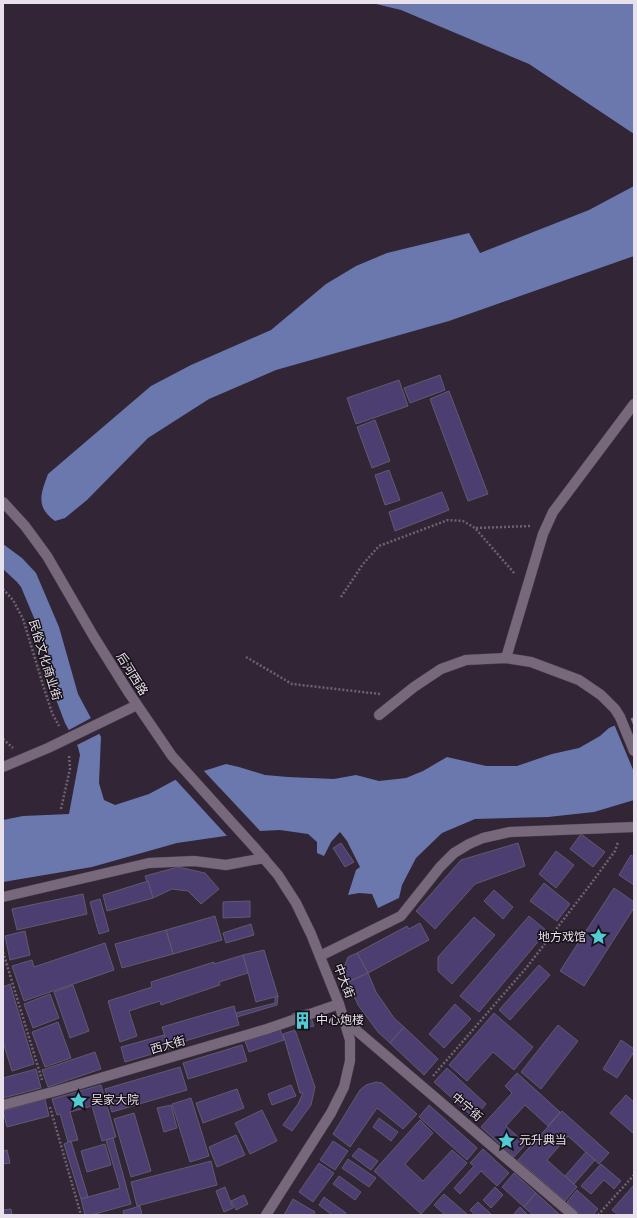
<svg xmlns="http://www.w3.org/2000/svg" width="637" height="1218" font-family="Roboto,'Noto Sans SC',sans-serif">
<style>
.water{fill:#6a78ae}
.pier{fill:#322535}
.building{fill:#4d3e71;stroke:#5f5b6f}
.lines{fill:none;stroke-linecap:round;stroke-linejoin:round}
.minor-casing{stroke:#4b404d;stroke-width:11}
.path{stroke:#6e6371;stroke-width:2.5;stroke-dasharray:2 2;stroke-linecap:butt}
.minor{stroke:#77697b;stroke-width:10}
.labels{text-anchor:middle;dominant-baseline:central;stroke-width:3;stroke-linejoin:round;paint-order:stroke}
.street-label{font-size:12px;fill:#e8e0ea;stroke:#161118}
.poi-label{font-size:12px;fill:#e8e0ea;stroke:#161118;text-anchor:start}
</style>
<rect width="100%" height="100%" fill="#322535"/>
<g class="water">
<polygon points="372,3 634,3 634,134 529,64 401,10"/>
<path d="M634,186V256L449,321L276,370L209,399L148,438L87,500L65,518L55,521C35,507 41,493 48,474L151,386L191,365L271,330L326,284L356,266L387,253L469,233L480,253L589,210Z"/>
<polygon points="3,544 22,558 36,573 59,627 78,694 101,737 99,783 104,800 115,805 149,794 175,780 226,764 239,767 265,775 288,777 334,779 356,775 379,781 406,778 423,771 447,757 486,766 517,766 552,754 579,748 600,736 609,728 634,717 634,800 594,812 548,817 475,819 442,833 416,858 402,885 399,898 378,908 372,894 359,893 348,895 356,870 360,867 347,841 340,832 331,842 324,856 317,853 317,842 308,834 280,830 260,831 177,843 92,867 3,882 3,820 23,816 69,814 80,755 78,747 65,723 57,702 45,651 37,625 21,587 17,582 3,569"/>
</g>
<g class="pier">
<polygon points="93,717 101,733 75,746 67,731"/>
<polygon points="630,717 634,727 634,772 614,724"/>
<polygon points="202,769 262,833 228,837 174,778"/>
</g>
<g class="building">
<polygon points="440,375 445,390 410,403 404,388"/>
<polygon points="399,380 408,406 356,424 347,398"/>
<polygon points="449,391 488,494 468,501 430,399"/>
<polygon points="375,420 390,461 372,468 357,427"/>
<polygon points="389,470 400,500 385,505 375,475"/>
<polygon points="442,492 449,510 395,531 389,512"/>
<polygon points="581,834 605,852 593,867 570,849"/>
<polygon points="341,843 354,862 345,867 333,848"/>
<polygon points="518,843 525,866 475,884 435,929 416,911 461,860"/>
<polygon points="556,851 574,865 556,888 539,874"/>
<polygon points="631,855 634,857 634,885 619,875"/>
<polygon points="178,867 205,873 219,889 201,904 188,891 172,889 153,898 145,876"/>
<polygon points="148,881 153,898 107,911 103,895"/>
<polygon points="544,883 570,904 557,921 530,901"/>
<polygon points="614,888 634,902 634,908 584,986 560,971"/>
<polygon points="494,890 513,907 503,919 484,901"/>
<polygon points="83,894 87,914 17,930 12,909"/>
<polygon points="100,899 109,931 99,934 90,902"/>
<polygon points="250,901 250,917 223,918 223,902"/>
<polygon points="215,916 222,940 173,954 166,930"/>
<polygon points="529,916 547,931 479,1012 460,996"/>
<polygon points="474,917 495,935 452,984 438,971 438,957"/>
<polygon points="420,923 429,940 368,973 357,953 407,926 409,929"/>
<polygon points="251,924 254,935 226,943 223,933"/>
<polygon points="166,930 173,954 122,968 115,944"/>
<polygon points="25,931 30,955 10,960 5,936"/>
<polygon points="105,943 114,970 24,1001 12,966 32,960 34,967"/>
<polygon points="264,950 278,996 256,1002 243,955"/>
<polygon points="357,953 368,973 348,982 343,970 348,957"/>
<polygon points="243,955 248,973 219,982 220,985 161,1005 160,1001 129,1011 137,1036 120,1042 108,1001 152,987 151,982 214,962 214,964"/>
<polygon points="539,965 550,975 510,1020 499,1010"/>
<polygon points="368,973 376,992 394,1018 404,1027 390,1043 378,1032 358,1005 348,982"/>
<polygon points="10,984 34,1064 12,1071 3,1042 3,987"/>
<polygon points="73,985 89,1031 70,1038 54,992"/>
<polygon points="50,994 59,1018 33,1028 24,1004"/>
<polygon points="278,996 277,1005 237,1017 236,1013 275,1003 275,997"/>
<polygon points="455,1004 471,1019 444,1048 429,1034"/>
<polygon points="234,1006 239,1025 168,1046 162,1027"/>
<polygon points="308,1009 314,1026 297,1030 292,1014"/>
<polygon points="494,1013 533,1047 514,1070 493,1052 467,1081 449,1065"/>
<polygon points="58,1022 71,1058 45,1067 32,1032"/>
<polygon points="558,1025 578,1041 541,1089 521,1072"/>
<polygon points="404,1027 438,1059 424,1075 390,1043"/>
<polygon points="280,1029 284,1040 249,1052 245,1041"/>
<polygon points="295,1030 315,1087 311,1105 292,1131 283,1125 298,1104 303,1093 300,1093 283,1034"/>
<polygon points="164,1035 169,1049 125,1062 121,1047"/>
<polygon points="621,1040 634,1049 634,1052 617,1078 603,1069"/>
<polygon points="242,1045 247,1061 188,1079 183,1063"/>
<polygon points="95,1052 101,1069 48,1087 42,1070"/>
<polygon points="180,1067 187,1090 112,1112 105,1089"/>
<polygon points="447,1068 486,1104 474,1118 434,1082"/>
<polygon points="36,1069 41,1088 3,1098 3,1078"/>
<polygon points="517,1073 560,1112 548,1126 525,1105 506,1126 526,1144 514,1157 481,1127 512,1093 505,1086"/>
<polygon points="376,1082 382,1083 417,1114 403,1129 377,1108 350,1147 333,1134 360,1090 366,1085"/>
<polygon points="101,1085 116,1137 102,1141 92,1106 70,1112 78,1140 68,1142 60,1114 57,1115 52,1099"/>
<polygon points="291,1085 296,1096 272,1105 268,1094"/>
<polygon points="237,1089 244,1108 203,1123 196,1103"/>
<polygon points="626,1095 634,1102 634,1134 610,1113"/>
<polygon points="191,1098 209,1156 190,1162 172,1104"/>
<polygon points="45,1099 49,1116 7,1127 3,1111"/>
<polygon points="171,1105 177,1128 164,1132 157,1108"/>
<polygon points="429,1105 477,1148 467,1160 419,1117"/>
<polygon points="262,1110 277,1141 250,1154 235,1123"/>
<polygon points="562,1111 609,1153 599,1164 568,1136 547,1160 577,1187 565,1201 518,1160"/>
<polygon points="134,1113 151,1171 131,1177 114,1119"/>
<polygon points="379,1118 398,1132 391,1141 373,1127"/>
<polygon points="420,1120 433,1133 405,1164 423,1181 452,1150 467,1163 421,1214 374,1171"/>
<polygon points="236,1135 245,1155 217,1167 209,1147"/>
<polygon points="113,1138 131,1204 91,1215 85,1215 81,1199 120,1188 106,1140"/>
<polygon points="71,1141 88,1197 81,1199 64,1144"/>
<polygon points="333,1141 348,1151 335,1170 320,1160"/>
<polygon points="105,1144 111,1165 87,1172 81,1151"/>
<polygon points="359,1148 378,1161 371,1170 352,1156"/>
<polygon points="483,1149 509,1173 497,1186 481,1171 460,1194 454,1188 474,1166 470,1163"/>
<polygon points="7,1150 10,1163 3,1164 3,1151"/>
<polygon points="586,1152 595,1160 574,1184 565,1176"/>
<polygon points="348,1159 376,1178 369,1187 342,1168"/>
<polygon points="211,1161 217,1185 137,1206 131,1182"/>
<polygon points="319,1163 334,1173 313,1202 299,1192"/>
<polygon points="601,1164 621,1181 614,1189 604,1180 591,1194 581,1186"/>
<polygon points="514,1173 536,1193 524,1207 502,1187"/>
<polygon points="339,1176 361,1192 355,1200 333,1184"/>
<polygon points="634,1185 634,1211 631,1215 618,1215 612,1210"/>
<polygon points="225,1187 233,1208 224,1212 216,1191"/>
<polygon points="495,1187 503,1195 491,1208 483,1200"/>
<polygon points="577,1190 598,1209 593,1215 581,1215 567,1202"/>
<polygon points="536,1193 559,1214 558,1215 533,1215 524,1207"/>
<polygon points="444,1194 468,1215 445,1215 434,1205"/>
<polygon points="244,1195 248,1204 236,1210 231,1201"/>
<polygon points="324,1197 346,1213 345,1215 332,1215 319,1205"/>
<polygon points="293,1199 315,1212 313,1215 284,1215"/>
<polygon points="478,1202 492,1215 475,1215 470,1210"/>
<polygon points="140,1206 142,1215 124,1215 123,1211"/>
<polygon points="520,1207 527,1214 525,1215 513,1215"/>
<polygon points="11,1209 12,1215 3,1215 3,1210"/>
</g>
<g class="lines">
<defs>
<g id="minor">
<polyline points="3,502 25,526 47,556 94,637 129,693 172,756 255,848 278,875 296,903 311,934 339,1004 350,1040 350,1061 344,1087 331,1113 266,1215"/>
<polyline points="506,658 543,534 553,512 634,404"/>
<polyline points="379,715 414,687 441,669 466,660 506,658 531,662 579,680 601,695 615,709 620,717 634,751"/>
<polyline points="3,767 48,748 137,705"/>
<polyline points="3,897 149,863 194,861 226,865 264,858"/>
<polyline points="320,956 401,916 440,867 454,853 469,844 483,838 510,832 634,827"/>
<polyline points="343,1019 573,1215"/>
<polyline points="3,1105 56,1091 267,1029 339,1004"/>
</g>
</defs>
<use href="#minor" class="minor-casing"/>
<g class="path">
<polyline points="476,528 531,526"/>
<polyline points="3,589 13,600 23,619 43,685 52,713 59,726"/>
<polyline points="341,597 363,564 379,546 448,520 463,521 475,528 515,574"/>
<polyline points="246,657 292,684 380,694"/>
<polyline points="3,739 13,748"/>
<polyline points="61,809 70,769 69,755"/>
<polyline points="3,952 42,1080"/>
<polyline points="433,1076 527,967 590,885 615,851 618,842"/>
<polyline points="50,1107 81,1215"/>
<polyline points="598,1215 634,1175"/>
</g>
<use href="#minor" class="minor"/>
</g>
<defs>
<symbol id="sight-bare" viewBox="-9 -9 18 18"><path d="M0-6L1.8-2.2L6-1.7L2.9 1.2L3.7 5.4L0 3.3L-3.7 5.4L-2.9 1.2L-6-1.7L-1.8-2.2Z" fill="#51ccd4" stroke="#161118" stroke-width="2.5" paint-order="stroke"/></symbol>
<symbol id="building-bare" viewBox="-9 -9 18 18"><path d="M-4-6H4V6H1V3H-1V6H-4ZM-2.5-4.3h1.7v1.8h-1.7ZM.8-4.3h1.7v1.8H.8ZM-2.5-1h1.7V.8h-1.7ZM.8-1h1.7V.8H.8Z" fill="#51ccd4" stroke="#161118" stroke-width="2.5" paint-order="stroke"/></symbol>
</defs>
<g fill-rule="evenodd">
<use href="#sight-bare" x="586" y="924" width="25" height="25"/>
<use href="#building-bare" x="290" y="1008" width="25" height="25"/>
<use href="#sight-bare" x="66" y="1088" width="25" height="25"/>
<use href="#sight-bare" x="494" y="1128" width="25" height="25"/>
</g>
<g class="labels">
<g class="street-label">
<text transform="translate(45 660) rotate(73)">民俗文化商业街</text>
<text transform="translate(132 674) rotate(58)">后河西路</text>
<text transform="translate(344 981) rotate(69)">中大街</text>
<text transform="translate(168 1045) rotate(-16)">西大街</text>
<text transform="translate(467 1107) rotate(41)">中宁街</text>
</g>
<g class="poi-label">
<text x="586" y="937" text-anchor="end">地方戏馆</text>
<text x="316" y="1020">中心炮楼</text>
<text x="91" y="1100">吴家大院</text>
<text x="519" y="1140">元升典当</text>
</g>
</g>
<rect width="637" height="1218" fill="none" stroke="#e8e0ea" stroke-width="8"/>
</svg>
